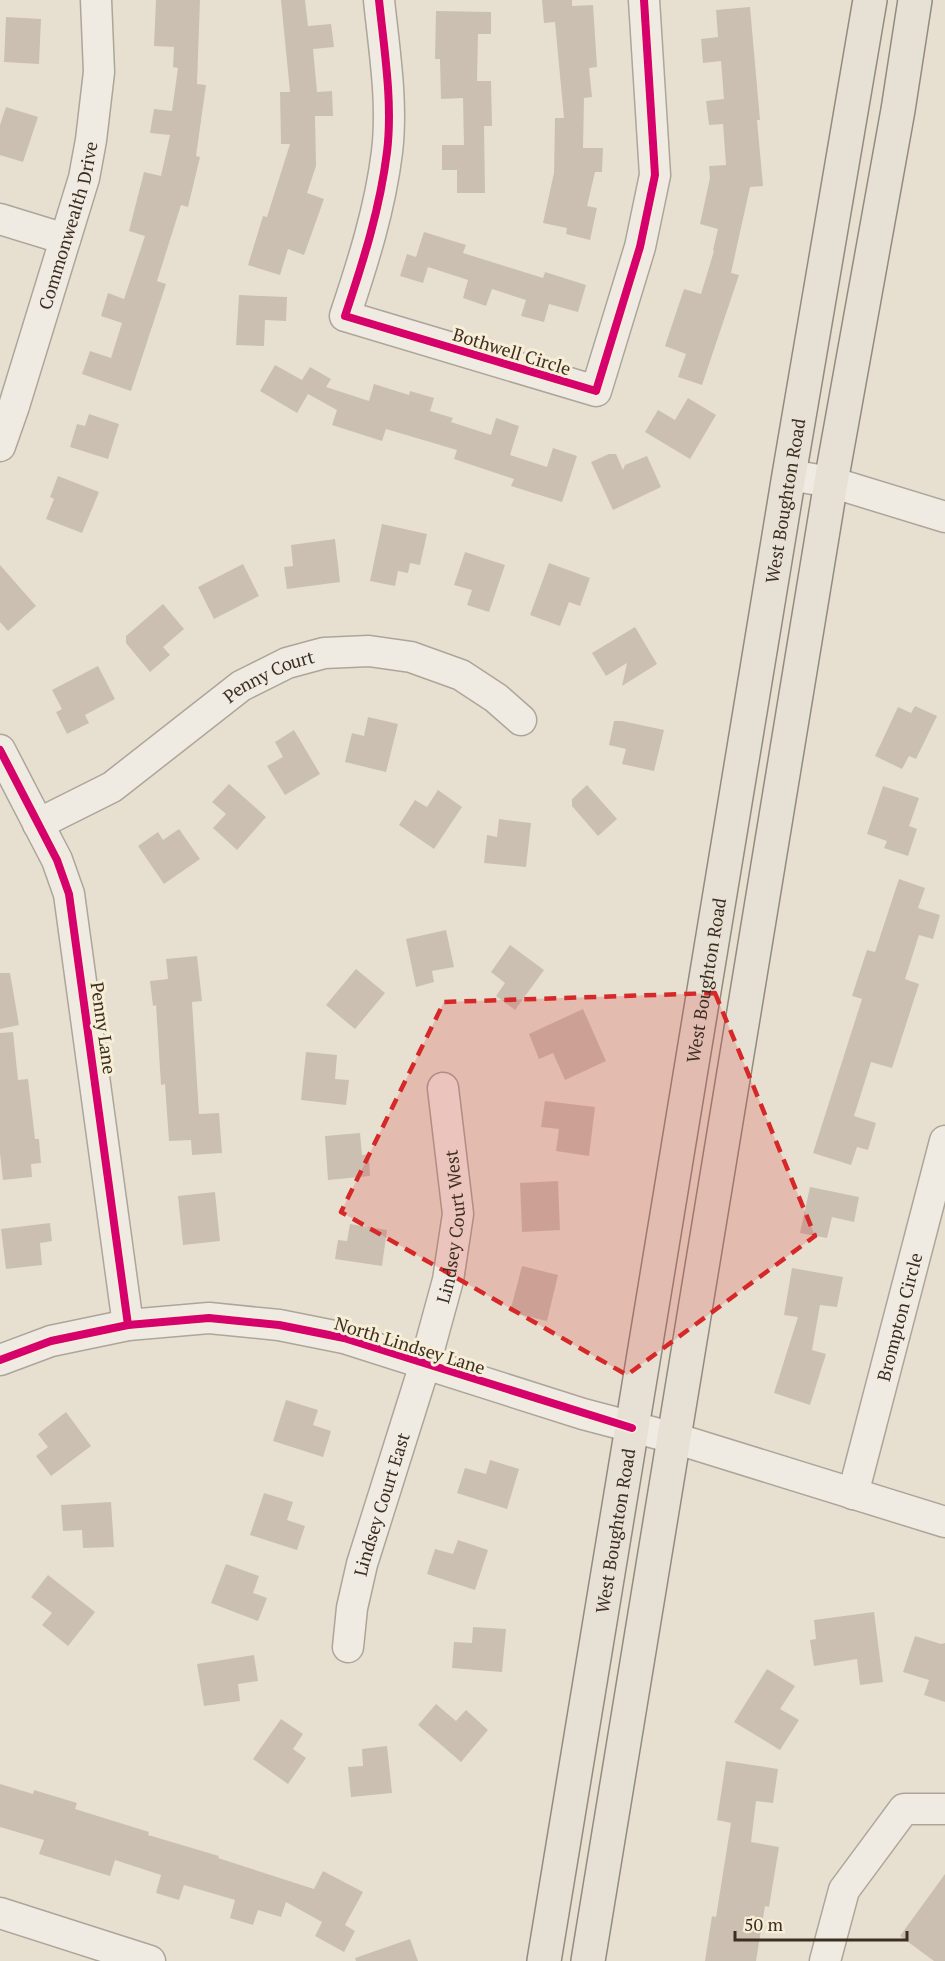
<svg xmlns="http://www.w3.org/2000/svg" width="945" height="1961" font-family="'PT Serif',serif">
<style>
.building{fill:#cbbfb2}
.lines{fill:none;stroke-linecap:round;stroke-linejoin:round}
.minor-casing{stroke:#ada599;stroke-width:33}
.major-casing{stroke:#928b80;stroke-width:36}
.minor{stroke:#efebe3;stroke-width:30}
.major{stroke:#e6e1d4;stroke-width:33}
.cycleway-casing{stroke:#f7eed8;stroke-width:11}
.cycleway{stroke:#d6006c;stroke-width:8}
.marked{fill:#d62828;fill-opacity:0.2;stroke:#d62828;stroke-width:4.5;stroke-dasharray:12 8;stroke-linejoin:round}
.labels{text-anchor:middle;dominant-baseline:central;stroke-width:6;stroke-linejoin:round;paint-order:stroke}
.street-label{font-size:18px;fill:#3d2e20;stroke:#f7eed8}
</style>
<rect width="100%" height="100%" fill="#e7e0d1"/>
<g class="building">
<polygon points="156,0 200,0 197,84 206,85 196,156 200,157 188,207 181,205 157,281 166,284 131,391 82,374 90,351 111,358 122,323 101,316 108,293 124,299 145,236 129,231 144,172 161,176 170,135 150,133 154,109 172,111 178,68 173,67 174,47 154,46"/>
<polygon points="281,0 305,0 308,26 331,24 334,47 313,49 317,92 332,91 333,116 315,116 316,166 307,193 324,199 304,255 288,249 280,275 248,265 263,216 267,217 290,144 281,144 280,92 290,92"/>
<polygon points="542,0 572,0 572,6 593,5 597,67 589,68 592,97 584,98 583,148 603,148 602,172 595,172 587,206 597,208 590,240 566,234 567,228 543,223 554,173 555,118 564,118 555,22 544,23"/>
<polygon points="750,7 760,120 757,120 763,186 750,187 731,273 739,275 702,385 678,377 686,354 665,346 684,289 701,294 714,251 713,250 718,229 700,224 710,178 709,166 726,165 723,124 709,125 706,101 724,99 721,61 703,63 701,39 718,37 716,10"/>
<polygon points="436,11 491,12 491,34 478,34 477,81 491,81 492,126 484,126 485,193 457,193 457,170 442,170 442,145 464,145 463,98 441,99 440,59 435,59"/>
<polygon points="6,17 41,19 39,64 4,62"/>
<polygon points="6,107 38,117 23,162 0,155 0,125"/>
<polygon points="424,232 466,245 463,253 543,278 545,272 586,285 578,312 549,304 544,322 521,316 526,300 492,289 486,306 463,298 468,280 428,267 423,283 400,276 407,254 416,257"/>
<polygon points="239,295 287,297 286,321 265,320 264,346 236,345"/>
<polygon points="275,365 302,380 310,367 331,379 326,387 369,401 374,384 409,395 410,391 434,398 430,411 453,418 451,422 491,435 496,418 519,426 510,455 547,467 553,448 577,456 562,502 511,486 514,479 454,459 457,450 386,429 382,441 332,425 337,410 308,394 297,413 260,391"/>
<polygon points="688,398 716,415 690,459 645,432 658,410 675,420"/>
<polygon points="89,414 119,424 108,459 70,447 77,424 85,426"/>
<polygon points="609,454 616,454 623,470 625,465 647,456 661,487 613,510 591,462"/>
<polygon points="58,476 99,492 82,533 46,519 54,499 50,497"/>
<polygon points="382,524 427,534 420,565 410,563 408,573 398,571 395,586 370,581"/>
<polygon points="335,539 340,582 287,589 284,567 293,566 291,545"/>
<polygon points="465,552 505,565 489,612 467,605 472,590 454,585"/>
<polygon points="549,563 590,578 580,606 569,602 560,626 530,615"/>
<polygon points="243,564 259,596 214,619 198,587"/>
<polygon points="0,565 36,606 8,631 0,622"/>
<polygon points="163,604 184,629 163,647 170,655 150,672 126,643 126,636"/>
<polygon points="635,627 657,664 622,686 627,663 606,676 592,653"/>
<polygon points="98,666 115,699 85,715 89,723 67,734 56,712 62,709 52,690"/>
<polygon points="915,706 937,716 916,759 909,756 902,769 875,756 898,707 911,713"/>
<polygon points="368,717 398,724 386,772 345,762 352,733 364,736"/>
<polygon points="614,721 622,721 664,730 654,771 622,764 626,749 609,745"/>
<polygon points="294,730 320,774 285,795 267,766 283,757 275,742"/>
<polygon points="229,784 266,817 237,850 213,828 226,814 212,802"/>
<polygon points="587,785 617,819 598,836 572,806 572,799"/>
<polygon points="883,786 919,798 909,826 917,829 908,856 884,848 887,841 867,834"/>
<polygon points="438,790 462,807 434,849 399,825 415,800 427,807"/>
<polygon points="499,819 531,823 526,867 484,863 487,835 497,837"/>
<polygon points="179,829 200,859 164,884 138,846 158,832 163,840"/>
<polygon points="899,879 925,888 918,908 940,915 933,939 919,935 905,979 919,984 892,1068 871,1062 854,1116 876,1123 868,1150 857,1147 851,1165 813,1153 862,999 852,996 867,950 875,952"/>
<polygon points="446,930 454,967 432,971 434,982 416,987 406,939"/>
<polygon points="510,945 544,970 515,1010 496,996 505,983 491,972"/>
<polygon points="197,956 202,1001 192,1002 199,1114 219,1113 222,1153 192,1155 191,1140 169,1141 165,1084 161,1085 156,1005 153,1006 150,981 168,979 166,959"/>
<polygon points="356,969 385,993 355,1029 326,1005"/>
<polygon points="0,973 10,973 19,1025 0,1029"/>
<polygon points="583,1009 606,1061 565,1080 553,1053 539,1059 529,1034"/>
<polygon points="13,1032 18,1080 28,1079 35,1139 39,1139 41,1163 31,1164 32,1177 3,1180 0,1153 0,1033"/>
<polygon points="306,1052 337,1055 335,1079 349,1080 346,1105 301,1100"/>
<polygon points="545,1101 595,1107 589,1156 556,1151 559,1129 541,1127"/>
<polygon points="360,1133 362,1155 369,1154 370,1176 328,1180 325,1136"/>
<polygon points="558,1181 560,1230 522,1232 520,1183"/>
<polygon points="810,1187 859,1197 854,1222 832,1217 827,1238 800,1233"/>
<polygon points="215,1192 220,1241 183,1245 178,1196"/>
<polygon points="50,1223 52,1241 40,1243 42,1265 6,1269 1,1229"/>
<polygon points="350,1224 387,1230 382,1266 335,1259 338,1240 347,1241"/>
<polygon points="522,1266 558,1275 547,1321 510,1312"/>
<polygon points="792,1268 843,1277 837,1307 820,1305 812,1350 826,1354 810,1405 774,1393 798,1317 784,1315"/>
<polygon points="286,1400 318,1410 313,1425 331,1431 323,1457 273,1441"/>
<polygon points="66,1412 91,1446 51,1476 36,1456 48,1447 38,1434"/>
<polygon points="490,1460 519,1469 507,1509 457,1493 465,1468 486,1474"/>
<polygon points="264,1493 293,1502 287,1520 305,1526 297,1550 250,1535"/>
<polygon points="111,1502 114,1547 83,1548 82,1530 63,1531 61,1505"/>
<polygon points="458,1540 488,1550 475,1590 427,1574 435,1549 453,1554"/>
<polygon points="226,1564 259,1576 253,1593 267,1598 258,1621 211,1603"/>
<polygon points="48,1575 95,1612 68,1646 42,1625 52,1613 31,1597"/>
<polygon points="874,1612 883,1682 860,1685 857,1659 814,1666 810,1640 816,1639 814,1620"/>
<polygon points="473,1627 506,1629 502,1672 452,1668 454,1642 472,1643"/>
<polygon points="915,1636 941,1644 945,1643 945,1702 924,1695 929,1680 903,1672"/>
<polygon points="254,1655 258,1681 238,1684 240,1701 204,1706 197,1664"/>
<polygon points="767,1669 795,1686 780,1709 799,1720 780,1750 734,1722"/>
<polygon points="436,1704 456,1721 466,1710 488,1730 461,1762 418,1725"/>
<polygon points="281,1719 303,1734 293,1749 306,1758 288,1784 253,1759"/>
<polygon points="387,1746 392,1793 351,1797 348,1767 363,1766 362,1749"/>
<polygon points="726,1761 778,1769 773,1803 756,1801 751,1842 779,1847 769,1907 765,1906 756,1961 705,1961 712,1916 716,1917 731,1823 717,1820"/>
<polygon points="0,1784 33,1794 34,1790 77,1803 75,1809 149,1832 148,1835 219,1856 218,1858 314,1889 323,1871 363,1892 345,1925 355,1931 344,1952 315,1936 322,1922 286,1902 281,1917 258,1910 253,1925 230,1918 235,1900 184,1885 179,1900 156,1893 161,1875 115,1860 110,1876 39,1854 44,1840 0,1827"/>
<polygon points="945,1874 945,1961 934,1961 900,1936"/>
<polygon points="410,1939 418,1961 356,1961 355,1958"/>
</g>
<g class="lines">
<defs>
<g id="minor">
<path d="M379,0C384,49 393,102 387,152C380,209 363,262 345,316L596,391L640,247L655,175L644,0"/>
<polyline points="0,219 65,239"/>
<path id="s1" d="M0,446L14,406L84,178L91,140L99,72L96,0"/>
<polyline points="789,475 831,482 945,517"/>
<polyline points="0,750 57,860 69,894 128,1325"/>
<path id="s2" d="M38,824L112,787L241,686L287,663L324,653L369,651L411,657L461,675L496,698L521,720"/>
<polyline points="0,1360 51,1341 128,1325 209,1318 279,1325 344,1338 583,1414 674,1438 945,1522"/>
<path id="s3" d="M853,1494L945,1141"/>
<path id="s4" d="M348,1647L352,1608L362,1564L425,1364L448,1280L458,1214L443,1088"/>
<polyline points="0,1913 150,1961"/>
<polyline points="825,1961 844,1890 904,1809 945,1809"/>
</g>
<g id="major">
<path id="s5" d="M544,1961L789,475L870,0"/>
<polyline points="588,1961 831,482 898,110 915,0"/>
</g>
</defs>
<use href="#minor" class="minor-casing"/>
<use href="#major" class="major-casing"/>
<use href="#minor" class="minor"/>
<use href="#major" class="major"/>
<defs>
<g id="cycleway">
<path d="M379,0C384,49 393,102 387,152C380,209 363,262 345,316L596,391L640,247L655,175L644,0"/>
<polyline points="0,750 57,860 69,894 128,1325"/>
<polyline points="0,1360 51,1341 128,1325 209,1318 279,1325 344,1338 632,1428"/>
</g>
</defs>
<use href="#cycleway" class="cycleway-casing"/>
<use href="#cycleway" class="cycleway"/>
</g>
<path class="marked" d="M715,993L815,1236L627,1375L341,1212L444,1002Z"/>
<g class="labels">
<g class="street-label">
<text stroke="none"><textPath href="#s1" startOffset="231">Commonwealth Drive</textPath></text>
<text transform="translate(512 351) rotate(17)">Bothwell Circle</text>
<text stroke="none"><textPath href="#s5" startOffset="1480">West Boughton Road</textPath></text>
<text stroke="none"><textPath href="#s2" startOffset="276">Penny Court</textPath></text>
<text stroke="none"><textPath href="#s5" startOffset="994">West Boughton Road</textPath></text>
<text transform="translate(104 1028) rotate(82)">Penny Lane</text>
<text stroke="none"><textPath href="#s4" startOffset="435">Lindsey Court West</textPath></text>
<text stroke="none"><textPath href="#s3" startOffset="183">Brompton Circle</textPath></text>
<text transform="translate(410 1345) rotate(17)">North Lindsey Lane</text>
<text stroke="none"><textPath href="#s4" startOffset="147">Lindsey Court East</textPath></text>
<text stroke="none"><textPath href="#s5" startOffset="436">West Boughton Road</textPath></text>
</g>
</g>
<path d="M735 1931v9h172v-9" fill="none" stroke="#3d2e20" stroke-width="3"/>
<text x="744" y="1931" font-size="18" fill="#3d2e20" stroke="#f7eed8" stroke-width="4.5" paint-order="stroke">50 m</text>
</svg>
